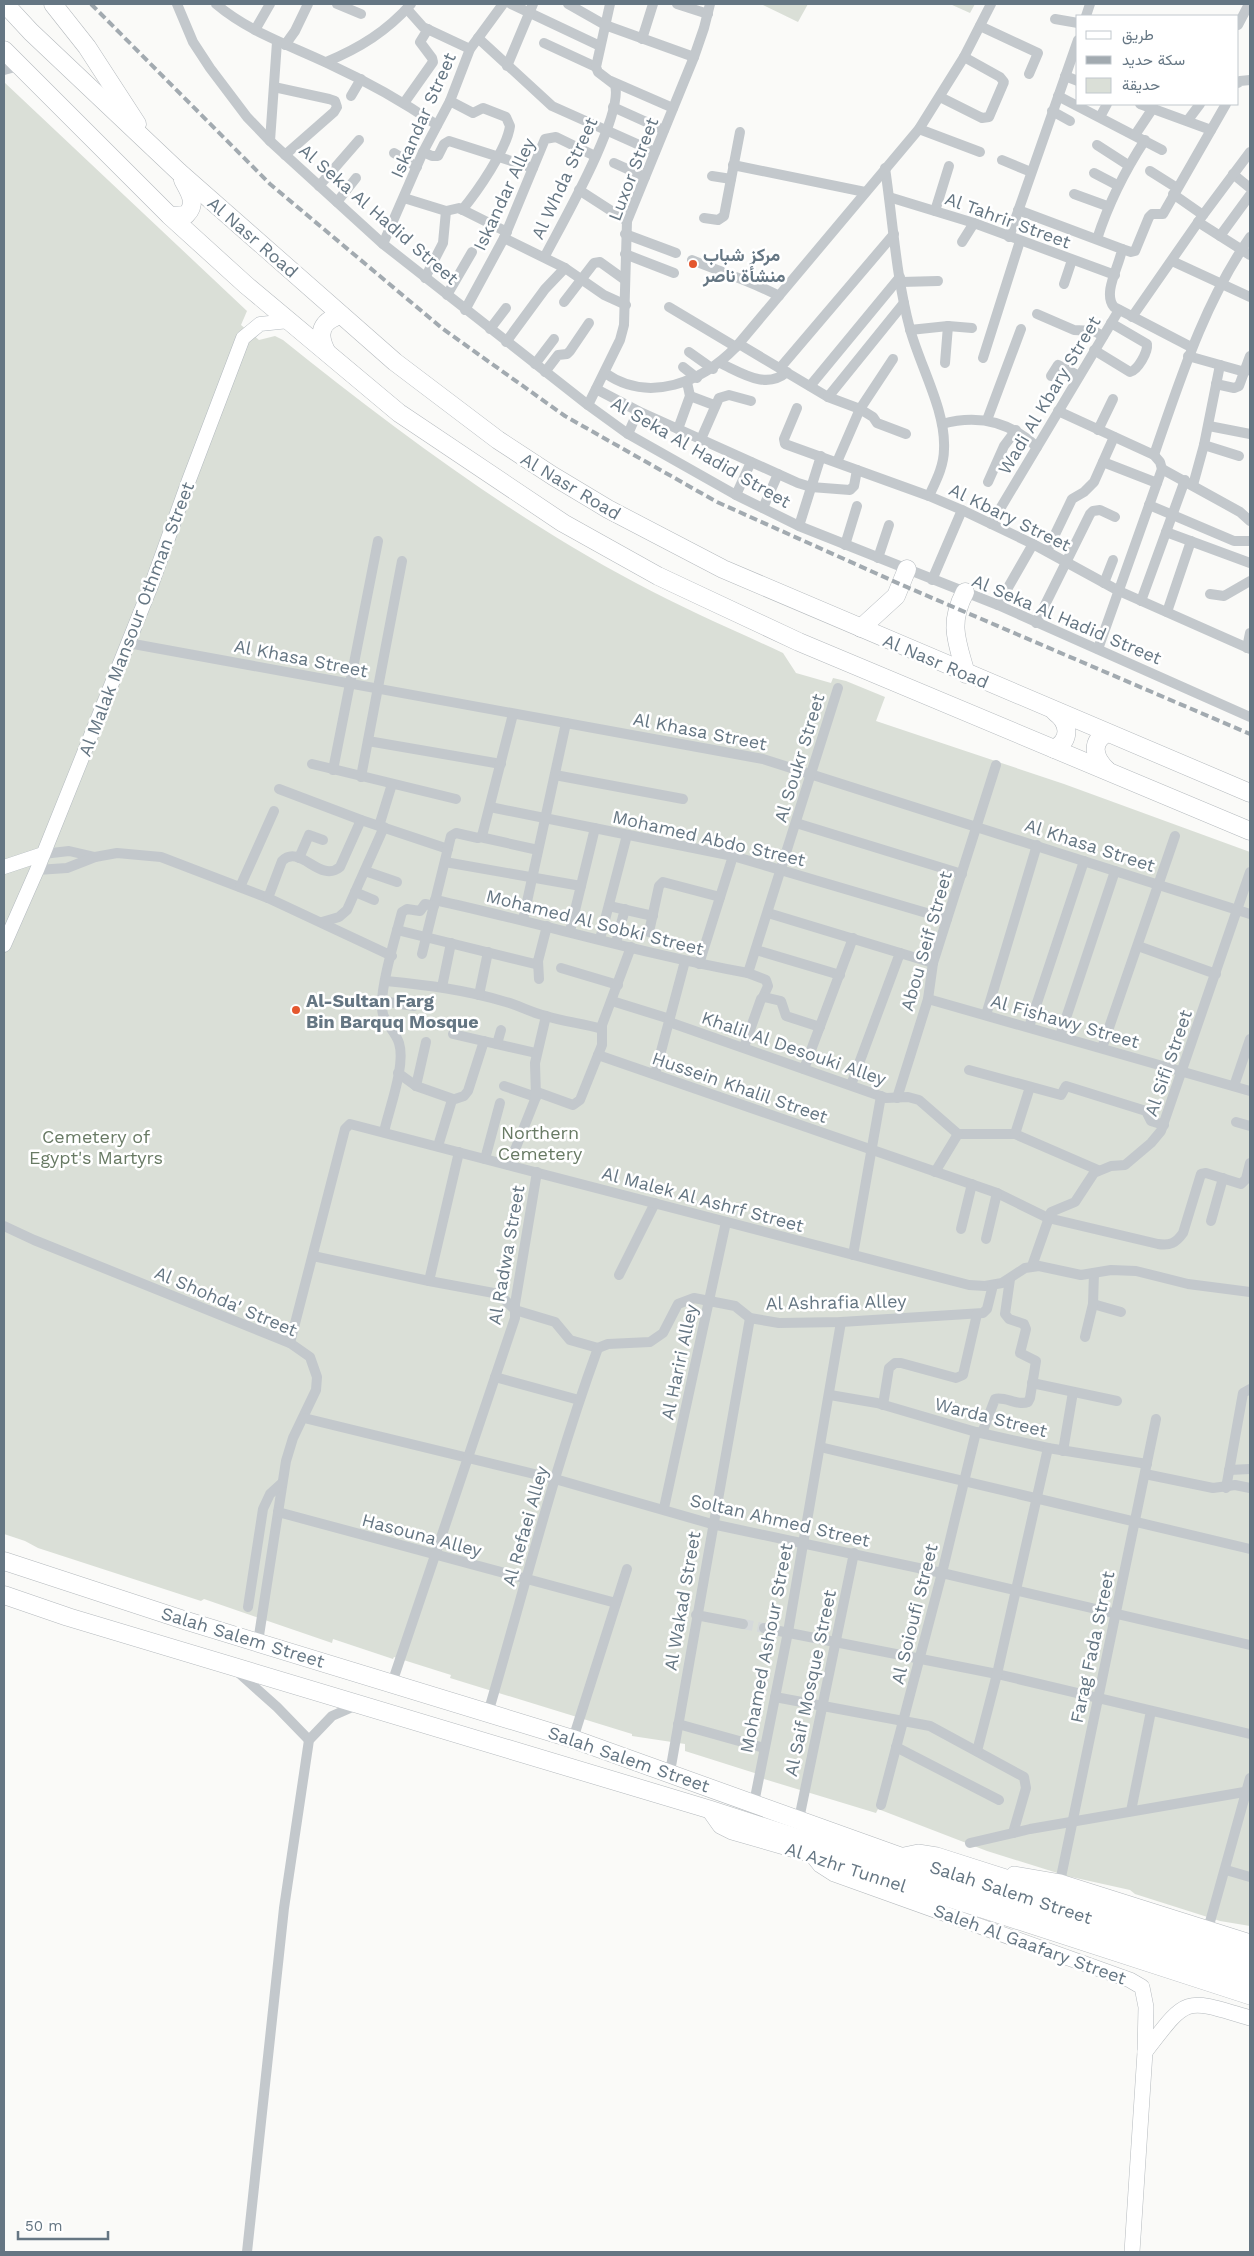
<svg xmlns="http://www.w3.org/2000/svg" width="1254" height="2256" font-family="'Work Sans',Vazirmatn,sans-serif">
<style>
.green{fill:#dadfd7}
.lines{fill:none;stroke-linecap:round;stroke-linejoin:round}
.street-tunnel{stroke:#d5d9db;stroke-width:10;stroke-dasharray:10 5;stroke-linecap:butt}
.secondary-casing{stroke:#b3babf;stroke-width:15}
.primary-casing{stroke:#b5babe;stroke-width:16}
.highway-casing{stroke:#b4b9bd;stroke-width:19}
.street{stroke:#c3c8cc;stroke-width:10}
.secondary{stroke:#fff;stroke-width:14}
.primary{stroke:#fff;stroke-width:15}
.highway{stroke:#fff;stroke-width:18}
.rail{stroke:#a2aab0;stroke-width:4;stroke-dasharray:8 4;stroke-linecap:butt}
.poi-dot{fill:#e4572e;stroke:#fff;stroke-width:2}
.labels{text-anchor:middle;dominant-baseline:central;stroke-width:5;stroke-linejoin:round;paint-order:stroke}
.street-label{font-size:18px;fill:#657683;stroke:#fff}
.poi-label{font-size:18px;font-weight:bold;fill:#657683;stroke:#fff;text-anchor:start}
.park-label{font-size:18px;fill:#687a64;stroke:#fff}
</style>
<rect width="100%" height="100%" fill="#fafaf8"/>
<g class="green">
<polygon points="761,4 808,4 798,22"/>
<polygon points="950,4 975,4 970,13"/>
<path d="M4,82L247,311L241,325L259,340L275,336L283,340C394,429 510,516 636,583C684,609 734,630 783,653L796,673L831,683L833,678L846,681L885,697L876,721L1064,784L1250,852V1926L1220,1921L1135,1894L1130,1890L1067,1876L987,1851L878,1809L876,1813L764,1779V1776L685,1751V1744L632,1736V1734L450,1678L451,1675L394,1657L393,1659L333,1639L332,1643L204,1599L201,1601L38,1548L25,1541L4,1534Z"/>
</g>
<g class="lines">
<polyline class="street-tunnel" points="743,1624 764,1628"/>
<defs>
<g id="secondary">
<polyline points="4,867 43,854"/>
<polyline points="4,945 37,870 151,586 189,480 243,338 260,324 289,321"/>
</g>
<g id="primary">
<polyline points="708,1809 720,1826 732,1832 812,1855 1250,1997"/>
<polyline points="812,1855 820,1865 834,1874 1130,1980 1142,1987 1146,2007 1145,2052 1132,2252"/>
<polyline points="899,1856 918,1852 937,1855 1250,1955"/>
<polyline points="1014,1874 1060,1882 1250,1942"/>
<path d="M1145,2052C1188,1996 1183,1998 1250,2018"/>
</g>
<g id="highway">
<polyline points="5,4 31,32 179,172 395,362 498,440 553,476 608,509 723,569 1250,793"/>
<polyline points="53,4 87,47 137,124"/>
<polyline points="4,50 170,216 246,285 399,413 563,523 658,576 799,642 1250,831"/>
<path d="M170,216L186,215C198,203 189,192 183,180"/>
<path d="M326,351C317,333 321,321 341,315"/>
<path d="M965,592C948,624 957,641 966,674"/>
<polyline points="861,628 896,596 907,569"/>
<path d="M1054,749C1071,740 1070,723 1055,712"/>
<path d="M1107,770C1094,758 1090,742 1107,733"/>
<polyline points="4,1561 187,1621 573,1739 899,1856 1250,1968"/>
<polyline points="4,1595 68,1617 708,1809 1250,1985"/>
</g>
</defs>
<use href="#secondary" class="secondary-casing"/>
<use href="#primary" class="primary-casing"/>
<use href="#highway" class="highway-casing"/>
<g class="street">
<polyline points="177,4 193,42 210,68 247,117 270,141 383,244 588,405 628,434 736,495 799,526 998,605 1250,717"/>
<path d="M216,4C249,32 289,45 327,63C366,81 402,101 437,125"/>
<polyline points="337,4 361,14"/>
<polyline points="511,4 600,46"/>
<polyline points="568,4 605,25 694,57"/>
<polyline points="677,4 708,14"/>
<polyline points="407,9 423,27 470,49"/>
<polyline points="1086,16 1090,4"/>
<polyline points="1055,19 1078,23"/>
<polyline points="1238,25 1249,4"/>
<polyline points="980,26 1038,53 1029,74"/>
<polyline points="255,30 270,4"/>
<polyline points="478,38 552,106 655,152"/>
<polyline points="642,39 653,4"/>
<polyline points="544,43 596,67"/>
<polyline points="285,45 295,31 308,4"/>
<path d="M326,62C360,48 387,31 411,4"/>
<polyline points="507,66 533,4"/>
<polyline points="4,70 19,66"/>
<polyline points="1065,76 1078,81"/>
<polyline points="611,81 673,108"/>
<polyline points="1238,83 1240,81 1250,80"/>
<polyline points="274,87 329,99 335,101 337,107 334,112 285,155"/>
<polyline points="351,96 361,79"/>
<polyline points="1058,96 1162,150"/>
<polyline points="940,97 982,118 989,117 1004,82 1000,77 964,57"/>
<path d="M450,101L473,113L483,108L506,117L510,126C507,149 477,192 462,210"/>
<polyline points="404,103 433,62 432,58 420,42 428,29"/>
<polyline points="1140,104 1211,130"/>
<polyline points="613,107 664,130"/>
<polyline points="1052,111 1070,121"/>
<polyline points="1100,117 1107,104"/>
<polyline points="1188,120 1200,104"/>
<polyline points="919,129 980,152"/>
<polyline points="1135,135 1153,108"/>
<polyline points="270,141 277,42"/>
<polyline points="1097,145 1128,165"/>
<polyline points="423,152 432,156 438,156 444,144 449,141 533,168"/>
<polyline points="394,153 417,167"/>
<polyline points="1002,160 1031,172"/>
<polyline points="614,163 645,177"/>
<polyline points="733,165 865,192"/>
<path d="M885,168C893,222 896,277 910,329C920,366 946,411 944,449C944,466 936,481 929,496"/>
<polyline points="1150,171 1177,188"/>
<polyline points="1094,173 1117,185"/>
<polyline points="1233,174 1250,188"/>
<polyline points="712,176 731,179"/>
<polyline points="319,186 359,140"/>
<polyline points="579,190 627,221"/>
<polyline points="1074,194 1107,206"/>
<polyline points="1173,194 1203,215"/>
<polyline points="889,197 974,223 1115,275"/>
<polyline points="404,198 446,211 459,208 507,232"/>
<polyline points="337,202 356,178"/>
<path d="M1018,210L1122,249C1120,265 1102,293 1114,307L1191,347"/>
<polyline points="935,211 949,166"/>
<polyline points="704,218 718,220 724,216 740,132"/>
<polyline points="1198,222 1250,255"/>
<polyline points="625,234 676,253"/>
<polyline points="1220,236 1250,195"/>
<polyline points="1009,237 1078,40"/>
<polyline points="504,238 565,268 604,295 626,305"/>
<path d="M1097,239C1109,202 1124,172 1145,140"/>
<polyline points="962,242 974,223"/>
<polyline points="383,244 423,152 450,101 470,49 503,4"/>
<polyline points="1122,249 1131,252 1135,251 1149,217 1152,214 1163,214 1226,104"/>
<polyline points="625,254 674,273"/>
<path d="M545,256C561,225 624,116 615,85L598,72L596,67L610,4"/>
<path d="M692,260C721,272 751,281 779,296"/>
<polyline points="1172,261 1250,297"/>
<polyline points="425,278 443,243 446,211"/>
<polyline points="901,282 938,281"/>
<polyline points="1064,284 1072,260"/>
<polyline points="447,295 472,252"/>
<polyline points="564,302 594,263 600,262 625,280"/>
<polyline points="669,307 736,347"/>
<polyline points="465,310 504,238 545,139 556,137 595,156"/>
<polyline points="1037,314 1074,330 1094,331 1103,336"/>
<polyline points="1132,317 1203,215 1250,152"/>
<polyline points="490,329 506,308"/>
<polyline points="910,330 948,326 972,328"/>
<polyline points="506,342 545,289 565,268"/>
<polyline points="739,344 828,397 860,409 873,417 877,423 906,434"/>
<path d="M1094,350L1130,372C1138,370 1148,352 1147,344L1111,323"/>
<polyline points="689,352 713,369"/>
<polyline points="1188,356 1245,372"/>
<polyline points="983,358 1020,241"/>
<path d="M720,363C742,373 766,390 787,372"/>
<polyline points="945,363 948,326"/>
<polyline points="535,364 554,339"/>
<polyline points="683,367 697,378"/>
<polyline points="780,368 894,234"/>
<polyline points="545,372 558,355 567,354 570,351 589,323"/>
<path d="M605,373C649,404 702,382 736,347L919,129L964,57L991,4"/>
<polyline points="1051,376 1058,365 1079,376"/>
<polyline points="1216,384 1234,388 1239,386 1250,356"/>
<polyline points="810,386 900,277"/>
<polyline points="596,389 638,411 798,483 811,487 850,490 854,486 857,470"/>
<polyline points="690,396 714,405"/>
<polyline points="828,397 904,303"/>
<polyline points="588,405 620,340 624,325 627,221 694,57 704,28 710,4"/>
<polyline points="797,408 784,439 785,444 929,496 962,510 1033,544 1119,591 1250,649"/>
<polyline points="1058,411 1154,455 1160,462 1162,469"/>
<polyline points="987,420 1021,329"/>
<path d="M942,424C978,414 1009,421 1037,447"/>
<polyline points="1209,426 1250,434"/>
<polyline points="678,429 690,396 687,382"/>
<polyline points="1098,430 1113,399"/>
<polyline points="628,434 638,411"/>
<polyline points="701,439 719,398 729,395 751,401"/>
<polyline points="1204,445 1239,456"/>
<path d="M1154,455C1180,380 1204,303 1250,237"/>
<polyline points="837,462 860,409 893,359"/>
<polyline points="1103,462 1157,483"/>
<polyline points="1162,469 1240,512 1250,521"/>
<polyline points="988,482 1004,446 1016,430"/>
<polyline points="1193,485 1204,445 1220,365"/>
<polyline points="736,495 751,462"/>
<polyline points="1149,505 1234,541 1250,541"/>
<polyline points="763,508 778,474"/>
<polyline points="991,524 1119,310"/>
<polyline points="799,526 821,456"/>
<polyline points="1166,532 1250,563"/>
<polyline points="845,545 857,506"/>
<polyline points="1047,551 1072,499 1084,492 1094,482 1114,437"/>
<polyline points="878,558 889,525"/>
<polyline points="932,580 962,510"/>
<polyline points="1104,583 1113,560"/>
<polyline points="1210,594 1224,596 1250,581"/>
<polyline points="1141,601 1185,480"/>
<polyline points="998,605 1033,544"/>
<polyline points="1167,612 1191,541"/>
<polyline points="1036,623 1090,514 1093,511 1100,510 1115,517"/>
<polyline points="128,643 763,759 1250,914"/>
<polyline points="1247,648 1250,633"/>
<polyline points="1098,649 1162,469"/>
<polyline points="368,741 501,764"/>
<polyline points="312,764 456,799"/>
<polyline points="333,770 378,541"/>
<polyline points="555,775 683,799"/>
<polyline points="361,777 402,561"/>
<polyline points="279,789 361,820 448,849"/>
<polyline points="490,807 733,856 947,919"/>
<polyline points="796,823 962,874"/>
<polyline points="379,826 392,784"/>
<polyline points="480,837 538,850"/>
<polyline points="43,854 69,851 95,857"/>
<polyline points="299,858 309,835 323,840"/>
<polyline points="445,862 581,886"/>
<polyline points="37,870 67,868 95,857 117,853 161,857 268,898 392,956"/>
<polyline points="365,871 397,882"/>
<polyline points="240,887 274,811"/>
<polyline points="355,892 374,900"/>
<path d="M268,898L282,861C300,843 320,884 340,867L361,820"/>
<path d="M435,900C540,923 643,954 748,973"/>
<polyline points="609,906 653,916"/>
<polyline points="768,913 933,963"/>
<polyline points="523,920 566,723"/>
<polyline points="322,922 339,917 347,910 384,827"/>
<polyline points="397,930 535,964 538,961 547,926"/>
<polyline points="570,931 595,828"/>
<polyline points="649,932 659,886 663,882 720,897"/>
<polyline points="600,939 627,835"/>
<polyline points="616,943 625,909"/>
<polyline points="1138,946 1216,974"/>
<polyline points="756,950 840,975"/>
<polyline points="422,954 451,836 456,833 478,838 482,836 513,714"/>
<polyline points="538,961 539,979"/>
<polyline points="699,964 733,856"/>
<polyline points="561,968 618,985"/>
<path d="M386,981C427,985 467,990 506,1002C520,1006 532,1013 546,1016C564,1022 583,1023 602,1029"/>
<polyline points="442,987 451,943"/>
<polyline points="479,995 488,952"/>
<polyline points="763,997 768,986 766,980 748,973 838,688"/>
<polyline points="928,999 1250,1091"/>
<polyline points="382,1001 414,1006"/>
<polyline points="612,1001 670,1019"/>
<polyline points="986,1015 1037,845"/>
<polyline points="669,1022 886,1098 908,1097 919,1100 958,1134 1015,1134 1098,1170"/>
<polyline points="1029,1027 1084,861"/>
<polyline points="453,1034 536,1053"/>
<polyline points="1060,1036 1115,871"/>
<polyline points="497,1044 501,1030"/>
<polyline points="744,1047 761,999 764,997 781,1001 786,1016 820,1027"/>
<polyline points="1102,1048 1175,836"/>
<path d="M598,1055L997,1193L1048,1218L1158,1244C1170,1246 1176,1243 1183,1233L1201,1174L1206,1173L1241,1184L1246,1179L1250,1163"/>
<polyline points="804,1069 853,938"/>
<polyline points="969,1070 1061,1095 1066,1086 1146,1111 1151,1121 1164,1125"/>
<polyline points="398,1073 416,1086 453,1099"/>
<polyline points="655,1074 685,961"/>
<polyline points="851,1085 900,953"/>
<polyline points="416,1086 426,1042"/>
<polyline points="504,1086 536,1097"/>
<polyline points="1234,1086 1250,1039"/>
<polyline points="537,1092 573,1105 580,1100 602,1045 602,1025 631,947"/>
<polyline points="897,1098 928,999 933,963 996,765"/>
<polyline points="1236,1122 1250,1126"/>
<path d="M384,1132C389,1109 406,1065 399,1043C395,1030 383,1023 382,1009C380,987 396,935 402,912L407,909L420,911L425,904L434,906"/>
<polyline points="1015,1134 1030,1087"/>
<polyline points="438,1146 452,1100 464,1096 468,1091 484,1041"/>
<polyline points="485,1159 500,1103"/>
<polyline points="509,1165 536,1097 535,1063 546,1016"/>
<polyline points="935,1172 958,1134"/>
<polyline points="1211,1221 1223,1178"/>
<polyline points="4,1226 34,1240 290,1343 310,1357 317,1377 316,1390 293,1438 286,1461 258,1642"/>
<polyline points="961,1229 972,1184"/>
<polyline points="986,1239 997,1193"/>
<polyline points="853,1255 881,1096"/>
<polyline points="313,1256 429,1281 499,1294 515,1310 555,1322 570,1340 598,1348"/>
<polyline points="1032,1266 1051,1212 1075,1202 1094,1173 1111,1166 1125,1165 1151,1143 1161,1131 1250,872"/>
<polyline points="619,1275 655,1203"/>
<polyline points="429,1281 459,1152"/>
<polyline points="1093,1304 1121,1312"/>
<polyline points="1085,1337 1093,1304 1094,1273"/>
<polyline points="290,1343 345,1129 350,1124 969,1285 985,1286 1002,1283 1025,1268 1039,1266 1081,1275 1111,1270 1136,1271 1188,1284 1250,1292"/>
<polyline points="598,1348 608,1344 650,1342 663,1333 678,1304 694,1298 735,1306 750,1318 779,1323 841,1322 983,1313 987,1309 993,1285"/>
<polyline points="495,1377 579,1400"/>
<polyline points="1032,1383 1117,1401"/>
<polyline points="830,1395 877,1403 976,1432 1048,1448 1147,1464"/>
<polyline points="883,1405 889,1368 895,1363 901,1363 956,1378 963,1375 977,1314"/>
<polyline points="304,1418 555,1479 712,1524 942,1573 1250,1645"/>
<path d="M982,1433L995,1399C1005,1396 1017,1406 1028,1402L1030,1398L1036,1361L1020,1353L1026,1329L1024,1324L1009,1319L1005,1314L1010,1279"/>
<polyline points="820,1447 1250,1549"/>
<polyline points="1063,1451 1073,1392"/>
<polyline points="1229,1470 1250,1469"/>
<polyline points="1145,1474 1213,1488 1235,1485 1250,1488"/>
<polyline points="1226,1488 1243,1393 1250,1389"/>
<polyline points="664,1508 726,1222"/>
<polyline points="278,1512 616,1603"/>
<polyline points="248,1607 263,1509 270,1494 281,1484"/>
<polyline points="696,1615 743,1624"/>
<polyline points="764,1628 997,1674 1250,1734"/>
<polyline points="239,1673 277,1707 309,1740"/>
<polyline points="392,1683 515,1318 515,1304 537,1172"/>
<polyline points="775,1697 930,1726 1024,1777 1026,1788 1013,1833"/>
<path d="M488,1713C524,1591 554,1468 598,1348"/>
<polyline points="678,1724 764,1748"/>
<polyline points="573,1739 627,1569"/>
<polyline points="896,1747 999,1800"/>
<polyline points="977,1751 997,1674 1048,1448"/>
<polyline points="670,1772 750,1318"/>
<polyline points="754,1803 788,1632 841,1322"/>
<polyline points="881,1805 942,1573 976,1432"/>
<polyline points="1131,1811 1151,1711"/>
<polyline points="799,1819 854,1553"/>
<polyline points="970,1843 1030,1829 1250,1791"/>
<polyline points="1226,1870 1250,1877"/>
<polyline points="1060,1882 1156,1419"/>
<polyline points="1208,1929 1250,1778"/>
<polyline points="247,2252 284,1908 309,1740 332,1716 357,1705"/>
</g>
<use href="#secondary" class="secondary"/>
<use href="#primary" class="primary"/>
<use href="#highway" class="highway"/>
<polyline class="rail" points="91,4 270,184 443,329 565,416 717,502 902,585 1250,734"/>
</g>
<g class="poi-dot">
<circle cx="693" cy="264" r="5"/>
<circle cx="296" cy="1010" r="5"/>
</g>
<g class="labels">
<g class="street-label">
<text transform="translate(423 115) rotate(-66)">Iskandar Street</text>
<text transform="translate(633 169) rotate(-69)">Luxor Street</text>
<text transform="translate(564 178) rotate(-65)">Al Whda Street</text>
<text transform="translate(504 194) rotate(-65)">Iskandar Alley</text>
<text transform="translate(379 214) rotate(41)">Al Seka Al Hadid Street</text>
<text transform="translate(1008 220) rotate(20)">Al Tahrir Street</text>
<text transform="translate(253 237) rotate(41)">Al Nasr Road</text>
<text transform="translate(1049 395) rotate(-59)">Wadi Al Kbary Street</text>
<text transform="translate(701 452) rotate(30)">Al Seka Al Hadid Street</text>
<text transform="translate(571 486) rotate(31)">Al Nasr Road</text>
<text transform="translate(1010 517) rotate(26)">Al Kbary Street</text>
<text transform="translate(136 619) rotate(-69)">Al Malak Mansour Othman Street</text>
<text transform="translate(1067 619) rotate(23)">Al Seka Al Hadid Street</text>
<text transform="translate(301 658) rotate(11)">Al Khasa Street</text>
<text transform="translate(936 661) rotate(23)">Al Nasr Road</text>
<text transform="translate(700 731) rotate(11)">Al Khasa Street</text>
<text transform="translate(799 758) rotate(-73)">Al Soukr Street</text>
<text transform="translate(709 838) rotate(13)">Mohamed Abdo Street</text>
<text transform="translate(1090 845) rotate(18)">Al Khasa Street</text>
<text transform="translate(595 922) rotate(14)">Mohamed Al Sobki Street</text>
<text transform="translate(926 941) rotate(-74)">Abou Seif Street</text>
<text transform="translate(1065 1021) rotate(16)">Al Fishawy Street</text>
<text transform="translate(794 1048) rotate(19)">Khalil Al Desouki Alley</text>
<text transform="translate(1168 1063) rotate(-71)">Al Sifi Street</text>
<text transform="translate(740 1087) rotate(19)">Hussein Khalil Street</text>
<text transform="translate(703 1199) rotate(15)">Al Malek Al Ashrf Street</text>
<text transform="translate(506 1255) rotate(-80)">Al Radwa Street</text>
<text transform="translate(226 1301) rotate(23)">Al Shohda' Street</text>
<text transform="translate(836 1302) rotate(-1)">Al Ashrafia Alley</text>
<text transform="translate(679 1362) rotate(-78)">Al Hariri Alley</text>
<text transform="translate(991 1417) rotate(14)">Warda Street</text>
<text transform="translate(780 1520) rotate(13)">Soltan Ahmed Street</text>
<text transform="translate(525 1526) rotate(-74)">Al Refaei Alley</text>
<text transform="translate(422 1535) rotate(15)">Hasouna Alley</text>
<text transform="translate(682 1601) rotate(-80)">Al Wakad Street</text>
<text transform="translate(914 1614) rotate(-76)">Al Soioufi Street</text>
<text transform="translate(243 1637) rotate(17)">Salah Salem Street</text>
<text transform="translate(1092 1647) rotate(-78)">Farag Fada Street</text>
<text transform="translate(766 1648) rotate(-79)">Mohamed Ashour Street</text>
<text transform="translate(810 1683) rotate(-78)">Al Saif Mosque Street</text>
<text transform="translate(629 1759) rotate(19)">Salah Salem Street</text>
<text transform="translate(846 1867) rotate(18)">Al Azhr Tunnel</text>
<text transform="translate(1011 1892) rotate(18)">Salah Salem Street</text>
<text transform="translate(1030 1944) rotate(20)">Saleh Al Gaafary Street</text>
</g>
<g class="poi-label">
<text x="703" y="254">مركز شباب<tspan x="703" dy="21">منشأة ناصر</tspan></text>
<text x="306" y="1000">Al-Sultan Farg<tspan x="306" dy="21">Bin Barquq Mosque</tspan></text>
</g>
<g class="park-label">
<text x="540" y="1132">Northern<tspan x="540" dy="21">Cemetery</tspan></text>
<text x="96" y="1136">Cemetery of<tspan x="96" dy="21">Egypt's Martyrs</tspan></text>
</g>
</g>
<rect width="1254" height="2256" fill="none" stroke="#657683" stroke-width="10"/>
<rect x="1076" y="15" width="162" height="90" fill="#ffffff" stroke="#c1c8cd"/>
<rect x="1086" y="31" width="25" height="8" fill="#ffffff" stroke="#c1c8cd"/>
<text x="1122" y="40" font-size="15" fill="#657683">طريق</text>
<rect x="1086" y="56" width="25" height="8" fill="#a2aab0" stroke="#c1c8cd"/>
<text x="1122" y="65" font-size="15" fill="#657683">سكة حديد</text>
<rect x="1086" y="78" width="25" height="15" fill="#dadfd7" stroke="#c1c8cd"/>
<text x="1122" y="90" font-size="15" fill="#657683">حديقة</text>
<path d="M18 2231v8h90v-8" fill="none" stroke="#657683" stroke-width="2.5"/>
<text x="25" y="2231" font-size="15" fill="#657683" stroke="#ffffff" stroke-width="4" paint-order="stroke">50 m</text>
</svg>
